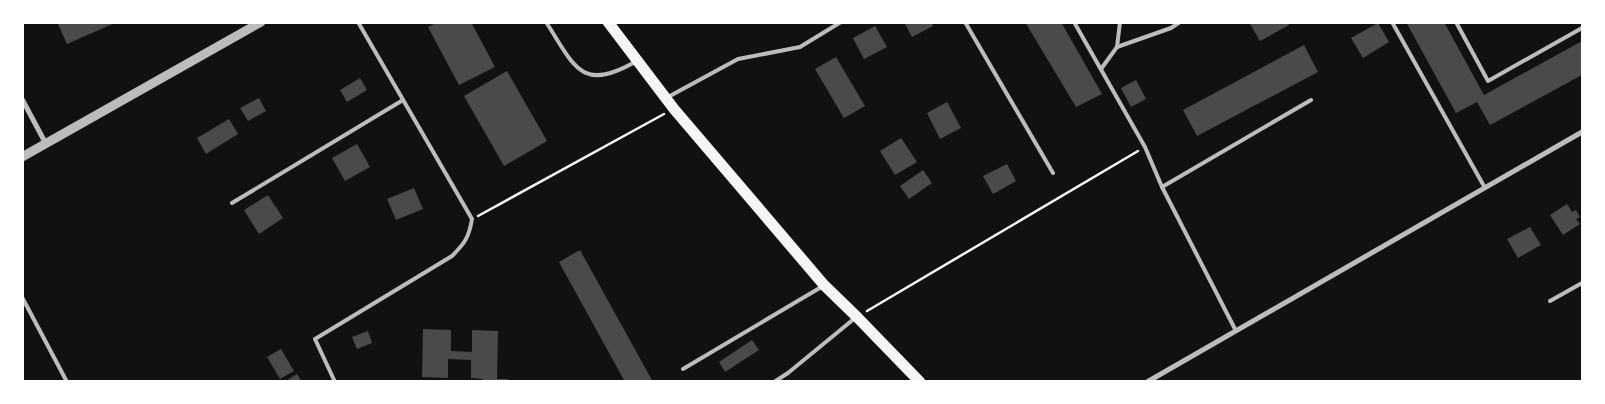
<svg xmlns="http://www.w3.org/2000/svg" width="1605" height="404" font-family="Rubik,sans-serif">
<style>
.building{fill:#4a4a4a}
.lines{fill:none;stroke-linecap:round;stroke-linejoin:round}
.path{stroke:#f5f5f5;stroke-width:2.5}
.service{stroke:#bcbcbc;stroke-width:4}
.minor{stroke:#bcbcbc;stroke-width:5}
.tertiary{stroke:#bcbcbc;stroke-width:9}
.primary{stroke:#f5f5f5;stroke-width:11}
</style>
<rect width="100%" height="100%" fill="#111"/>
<g class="building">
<polygon points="57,22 117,22 67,44"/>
<polygon points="438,22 471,22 495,67 459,85 428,27"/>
<polygon points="904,22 931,22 933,26 912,37"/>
<polygon points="1025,22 1061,22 1102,94 1076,107"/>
<polygon points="1249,22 1288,22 1289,25 1260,41"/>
<polygon points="1406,22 1444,22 1484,95 1582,41 1582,75 1490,125 1477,102 1456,113"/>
<polygon points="1378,23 1389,42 1363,58 1351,38"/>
<polygon points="875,26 887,47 864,59 853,38"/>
<polygon points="1304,45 1318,72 1197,136 1183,110"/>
<polygon points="836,57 865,106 844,118 815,69"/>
<polygon points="507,71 547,141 504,166 464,96"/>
<polygon points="360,78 367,90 347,102 340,90"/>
<polygon points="1136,80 1146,99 1131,107 1121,88"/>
<polygon points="259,98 266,111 248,121 240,108"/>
<polygon points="947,102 961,128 940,139 927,113"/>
<polygon points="229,119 238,134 206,154 197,138"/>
<polygon points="901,138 917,162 895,175 880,151"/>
<polygon points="357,144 370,167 345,181 332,158"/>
<polygon points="1007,164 1016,181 993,194 983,176"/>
<polygon points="923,170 932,183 909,199 900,186"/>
<polygon points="414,188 423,209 396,220 387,199"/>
<polygon points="268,195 283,218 259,234 244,210"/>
<polygon points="1567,204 1572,212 1576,210 1580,217 1576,219 1580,224 1563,235 1550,215"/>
<polygon points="1530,227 1541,245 1518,258 1507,239"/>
<polygon points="580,250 653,382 625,382 559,262"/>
<polygon points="423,329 451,330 451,351 472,352 472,330 498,331 497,379 508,379 508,382 482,382 482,379 471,378 471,360 448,359 448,378 422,377"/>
<polygon points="368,331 372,343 357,349 352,337"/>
<polygon points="752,340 759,350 725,372 719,362"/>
<polygon points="281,349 294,371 280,379 267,357"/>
<polygon points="297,374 302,382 284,382"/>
</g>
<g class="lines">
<g class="path">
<polyline points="478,216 664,114"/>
<polyline points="867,311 1138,151"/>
</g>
<g class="service">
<path d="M546,22C574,65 580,93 635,62"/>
<polyline points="965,22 1053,173"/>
<polyline points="1074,22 1145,147 1162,187 1236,331"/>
<polyline points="1392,22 1485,188"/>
<polyline points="1456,22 1488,81 1582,28"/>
<polyline points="1117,47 1171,28 1180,22"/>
<polyline points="1101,69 1117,47 1120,22"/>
<polyline points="668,97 738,59 800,47 841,22"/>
<polyline points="1162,187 1311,100"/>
<polyline points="232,203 403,100"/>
<polyline points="22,297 67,382"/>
<polyline points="1550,301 1582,283"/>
<polyline points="683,369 823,286"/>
<path d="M335,382L315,339L452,256C465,243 469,237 472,219L358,22"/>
<polyline points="774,382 788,373 855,318"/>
</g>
<g class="minor">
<polyline points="22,99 46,144"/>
<polyline points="1147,382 1582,132"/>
</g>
<polyline class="tertiary" points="22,157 261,22"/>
<polyline class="primary" points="608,22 674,109 824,285 857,317 920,382"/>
</g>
<rect width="1605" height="404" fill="none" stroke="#ffffff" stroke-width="48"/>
</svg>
